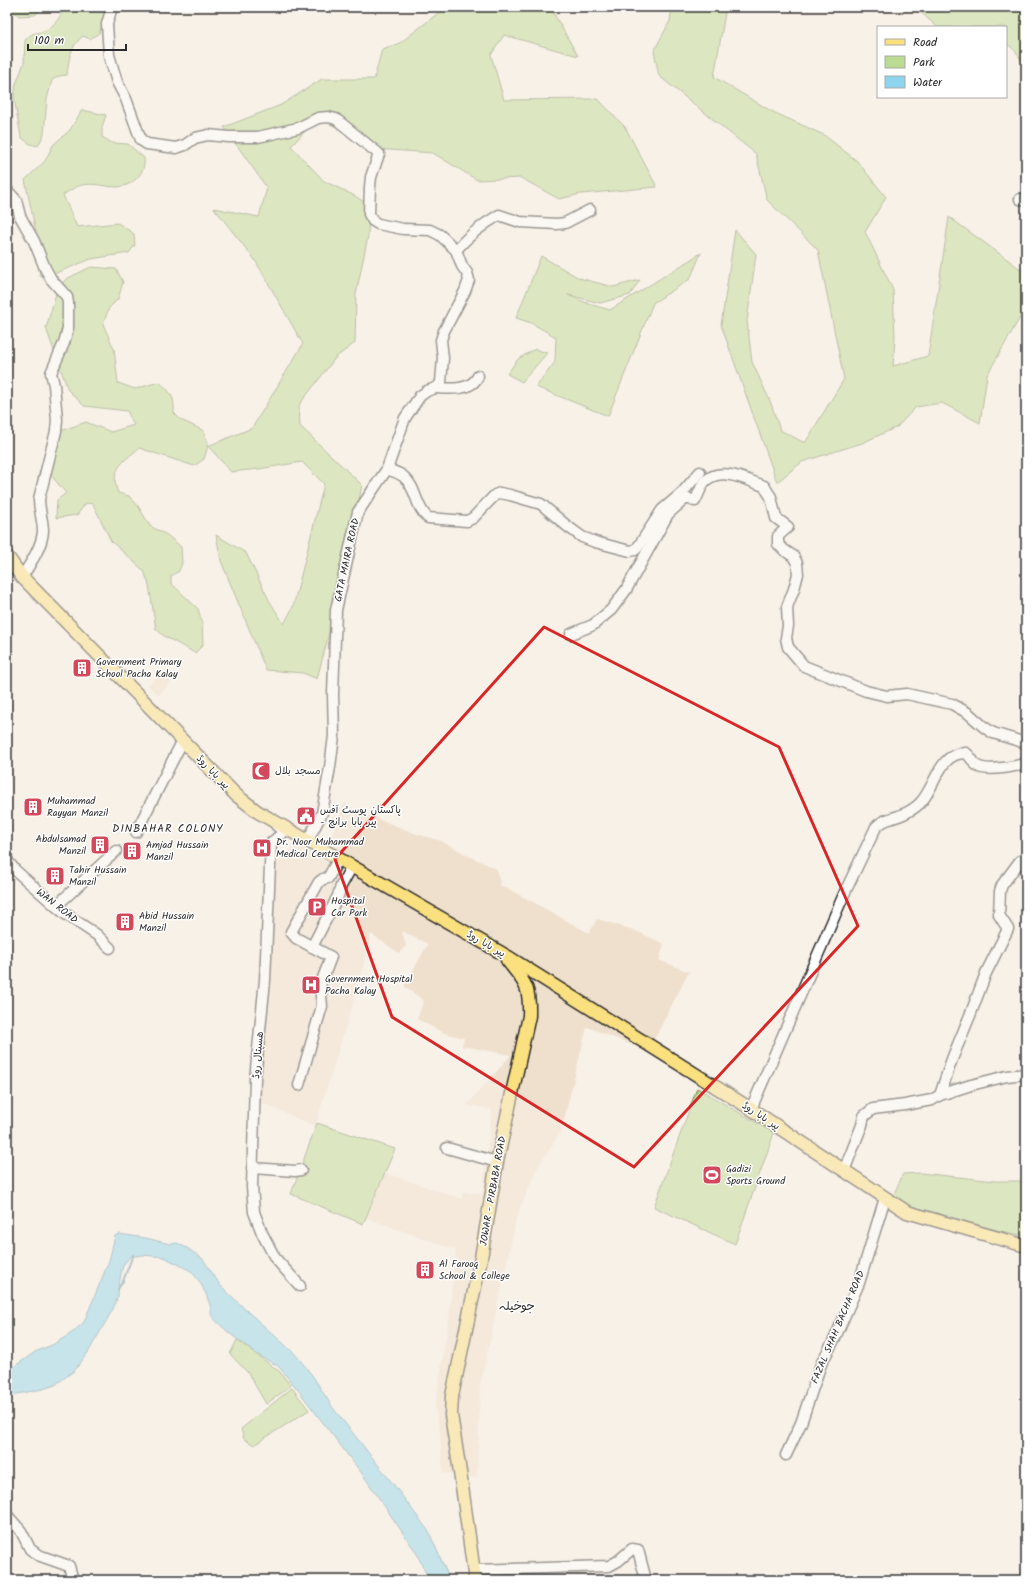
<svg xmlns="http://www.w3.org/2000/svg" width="1033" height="1587" font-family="Kalam,'Playpen Sans Arabic',sans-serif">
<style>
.built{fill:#efe0cd}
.green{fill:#bbda92;stroke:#73825e}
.water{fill:#8dd4ee;stroke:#6690a0}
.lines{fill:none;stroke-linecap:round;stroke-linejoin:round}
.stream{stroke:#6690a0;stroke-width:2}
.minor-casing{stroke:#2b2b2b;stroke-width:13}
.major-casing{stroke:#2b2b2b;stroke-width:15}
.minor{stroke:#fff;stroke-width:10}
.major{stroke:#fbe080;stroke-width:12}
.marked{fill:none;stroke:#d62828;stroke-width:3;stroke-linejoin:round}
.labels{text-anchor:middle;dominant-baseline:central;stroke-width:3;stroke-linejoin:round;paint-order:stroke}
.street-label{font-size:10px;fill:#2b2b2b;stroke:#fff}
.poi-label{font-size:10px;fill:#2b2b2b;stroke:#fff;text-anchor:start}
.neighbourhood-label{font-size:11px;letter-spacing:1px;fill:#2b2b2b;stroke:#fff}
.quarter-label{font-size:12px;fill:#2b2b2b;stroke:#fff}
</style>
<rect width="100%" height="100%" fill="#f8f1e8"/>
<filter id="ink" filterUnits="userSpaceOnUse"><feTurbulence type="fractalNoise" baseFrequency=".025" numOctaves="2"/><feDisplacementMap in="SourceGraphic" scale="8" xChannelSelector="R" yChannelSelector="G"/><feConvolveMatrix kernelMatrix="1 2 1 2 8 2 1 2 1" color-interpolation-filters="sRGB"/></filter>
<g filter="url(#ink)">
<g class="built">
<polygon points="161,672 171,682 159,695 148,686"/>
<polygon points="344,803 373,817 417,834 441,841 469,856 497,869 500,885 533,902 589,933 597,919 634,930 664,944 659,960 689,972 648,1051 587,1027 561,1131 536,1170 517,1215 480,1386 477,1478 443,1473 440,1432 435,1408 449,1317 456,1250 366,1218 385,1173 462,1199 463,1192 482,1194 490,1129 492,1109 467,1105 511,1055 462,1046 464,1038 444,1033 417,1019 424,1001 404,986 428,944 402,931 406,946 399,953 371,934 357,990 315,1126 255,1100 266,864 308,840 326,850"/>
</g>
<g class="green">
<polygon points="7,7 43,7 35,15 19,16"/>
<path d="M65,7H110L99,33L90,39L83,36C70,47 69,58 67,75L59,76L52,80L47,99L44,134L38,146L30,144L21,137L14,98L16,84L24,63L25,40C35,30 34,35 44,31C55,26 60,17 65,7Z"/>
<path d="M446,7H550L578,56L504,35L491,55L504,100L598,99L625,127L657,187L581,194L559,199L521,178L477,180L433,153L374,149L357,137L318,118L291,146L324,181L353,195L369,205L368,236L356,294L355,343L336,357L299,405L300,426L362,485L343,580L317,679L303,673L266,670L221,561L216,535L246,553L270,602L284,624L293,607L324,484L302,462L259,469L231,472L208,446L204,459L194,466L139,448C123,462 109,469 118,493L129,496L138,506L150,526L167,535L181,547L182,563L179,571L171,576V583L198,609L202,622L203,645L195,653L164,636L156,629L149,585L144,571L111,541L93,504L86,503L77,515L56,518L57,500L66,493L49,473L58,432L86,422L111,432L134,425L127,411L84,406L68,390L46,328L57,290L66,279L91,267L116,269L123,282L118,299L109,308L103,324L114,349L118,383L135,389L159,382C171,392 175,397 174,413L181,420L204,431L208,446L252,428L303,344L255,260L214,208L259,217L267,188L224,127L281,105L322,79H374L382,49L400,43Z"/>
<polygon points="672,7 726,7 714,77 771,111 824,135 857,161 886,197 865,232 893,290 895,337 893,366 928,356 949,217 1026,273 1026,307 987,375 980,423 942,403 916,407 897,427 862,443 802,462 777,482 721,325 735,230 756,254 747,321 752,362 770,401 780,430 805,443 844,379 818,250 767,200 756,154 659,76 654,51 670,21"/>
<path d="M915,7H989L992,9L993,7H1026V71C1023,62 1015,47 1006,44V27H937Z"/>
<path d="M82,110L106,115L102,127V137L112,143L128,144L144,158C145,165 143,171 138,177C120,196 103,181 82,185C76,186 68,192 63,195L77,227L118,223L134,234L135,245L129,253L91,259L51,275L40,276L37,259V237L25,180L45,161L53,145L70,130Z"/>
<polygon points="701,253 690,279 653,303 608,416 536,387 555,362 556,337 531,323 516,318 541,256 579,278 613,287 640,280 630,295 600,303 568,295 589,304 610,310"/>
<polygon points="535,349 547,353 522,382 507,374 518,359"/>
<polygon points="697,1088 774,1133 735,1244 654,1207"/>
<polygon points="317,1123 395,1149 363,1224 291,1194"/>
<polygon points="920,1173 995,1181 1026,1181 1026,1236 970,1225 908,1206 893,1196 903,1174"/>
<polygon points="237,1340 280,1372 291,1386 266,1404 248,1373 230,1354"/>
<polygon points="292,1388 309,1410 254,1445 244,1439 241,1429"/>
</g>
<polygon class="water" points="119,1234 146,1238 170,1244 177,1243 187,1248 203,1259 220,1285 247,1311 295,1354 312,1375 333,1408 394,1485 429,1532 450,1580 429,1580 416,1552 363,1475 298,1390 278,1366 258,1355 229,1333 213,1318 211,1314 211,1308 206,1294 200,1282 191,1271 164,1257 142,1255 130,1257 123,1265 119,1284 118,1296 113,1309 89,1351 75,1370 55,1385 43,1389 7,1396 7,1368 12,1368 35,1352 54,1344 73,1332 84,1322 109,1261 115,1236"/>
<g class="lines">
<polyline class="stream" points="118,1289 123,1281 133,1255"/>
<defs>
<g id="minor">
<polyline points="112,7 107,24 109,55 117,82 126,99 141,140 147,144 176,148 185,145 195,138 208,135 229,137 258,137 298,128 318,118 328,117 336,119 379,154 371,177 370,187 369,214 373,221 378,224 403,229 430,230 440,235 456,250 462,266 467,273 469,280 465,291 444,331 441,340 443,358 441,382 438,387 427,391 420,396 405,418 387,469 358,512 336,610 333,694 334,736 330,767 322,813 308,840"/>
<path d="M7,190L16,200L20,216L34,241L45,268L51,279L67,297L68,303V328L64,343L51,373L54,385L57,420L56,431L39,499C39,510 43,521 43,531C42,547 30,564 22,577"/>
<polyline points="1020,199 1026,200"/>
<path d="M456,250C469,235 482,225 499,215L520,222L557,224L565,223L590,210"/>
<path d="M436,388C449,389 472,391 478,376"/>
<path d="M387,469C392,471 400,473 404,477C417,488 415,507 428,518L467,521L473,518L495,495L500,493L510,495L541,504L567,526L582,537L595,542L630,551L635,550L638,547L662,510L682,493L700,472"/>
<path d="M571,634L593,625L611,610L626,590L668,514L686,498L695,501C698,496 700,489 703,484C717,464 747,480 764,486L771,497L776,518L788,527L778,536V544L784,550L793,556L797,563L798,574L794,589L787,607L788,626L786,638L788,647L804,666L866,691L887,696L907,694L952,704L968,713L984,727L993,733L1026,743"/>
<polyline points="276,825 284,832 271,843 265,980 255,1079 252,1187 254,1212 262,1233 275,1258 300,1286"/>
<polyline points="136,832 183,740"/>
<polyline points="7,860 15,870 50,901 64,913 97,935 110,948"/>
<polyline points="56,906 116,851"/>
<polyline points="312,947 338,896 341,886 352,866"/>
<polyline points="299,1085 322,1006 320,986 331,957 296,938 291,932 319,882 323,879 328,878 339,858"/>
<polyline points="940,1095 952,1059 971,1013 986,973 1008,929 999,915 1000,891 1002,885 1020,861 1026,858"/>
<path d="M751,1109L845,892L876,827C883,819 892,819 901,815C907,813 917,807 921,802C936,786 939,752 966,753C972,757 973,764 979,767C989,771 1016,767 1026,763"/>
<polyline points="447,1148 497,1162"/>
<polyline points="252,1168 295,1171 301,1170"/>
<polyline points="844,1171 862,1125 864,1116 873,1109 905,1105 932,1100 940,1095 971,1085 1007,1076 1026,1074"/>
<polyline points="786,1455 801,1423 821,1364 834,1340 859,1283 885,1198"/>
<polyline points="7,1515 21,1531 30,1549 38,1555 69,1566 73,1580"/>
<polyline points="474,1570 609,1566 618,1561 632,1549 638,1550 646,1580"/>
</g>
<g id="major">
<polyline points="7,556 22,577 236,795 258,812 510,958 751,1109 907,1212 1026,1246"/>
<path d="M475,1580L460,1472L451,1415L452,1396L481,1258L497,1162L529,1016C530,985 525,983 507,960"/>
</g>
</defs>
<use href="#minor" class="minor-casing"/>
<use href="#major" class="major-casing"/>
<use href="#minor" class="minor"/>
<use href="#major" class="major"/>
</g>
</g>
<path d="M0 0H1033V1587H0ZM544,627L779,747L858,926L634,1167L392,1017L335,859Z" fill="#f8f1e8" fill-opacity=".55" fill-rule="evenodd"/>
<path class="marked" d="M544,627L779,747L858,926L634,1167L392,1017L335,859Z"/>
<defs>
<symbol id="building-square" viewBox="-11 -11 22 22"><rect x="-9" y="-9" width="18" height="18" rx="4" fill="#d1495b" stroke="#fff"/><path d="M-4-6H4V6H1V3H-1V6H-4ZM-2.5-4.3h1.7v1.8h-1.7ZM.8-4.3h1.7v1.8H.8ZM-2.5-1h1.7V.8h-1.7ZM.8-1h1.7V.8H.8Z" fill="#fff"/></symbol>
<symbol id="mosque-square" viewBox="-11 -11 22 22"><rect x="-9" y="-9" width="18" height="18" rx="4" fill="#d1495b" stroke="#fff"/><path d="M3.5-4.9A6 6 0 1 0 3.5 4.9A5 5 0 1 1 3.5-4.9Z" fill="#fff"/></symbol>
<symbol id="civic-square" viewBox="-11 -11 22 22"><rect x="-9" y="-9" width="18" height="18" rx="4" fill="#d1495b" stroke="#fff"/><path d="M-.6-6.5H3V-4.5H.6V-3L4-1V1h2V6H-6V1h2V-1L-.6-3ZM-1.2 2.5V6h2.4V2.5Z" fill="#fff"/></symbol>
<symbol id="hospital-square" viewBox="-11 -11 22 22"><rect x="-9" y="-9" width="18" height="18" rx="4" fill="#d1495b" stroke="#fff"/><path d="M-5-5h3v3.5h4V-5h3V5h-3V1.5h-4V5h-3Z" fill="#fff"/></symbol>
<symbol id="parking-square" viewBox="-11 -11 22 22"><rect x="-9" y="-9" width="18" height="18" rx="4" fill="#d1495b" stroke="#fff"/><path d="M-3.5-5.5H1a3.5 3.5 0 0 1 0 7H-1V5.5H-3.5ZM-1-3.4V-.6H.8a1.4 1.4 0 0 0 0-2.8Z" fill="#fff"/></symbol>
<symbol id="stadium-square" viewBox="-11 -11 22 22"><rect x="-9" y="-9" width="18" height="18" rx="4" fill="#d1495b" stroke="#fff"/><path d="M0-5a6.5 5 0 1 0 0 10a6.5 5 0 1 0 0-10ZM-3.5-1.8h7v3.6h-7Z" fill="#fff"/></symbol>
</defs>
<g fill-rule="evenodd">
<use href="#building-square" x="71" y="657" width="22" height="22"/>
<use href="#mosque-square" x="250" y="760" width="22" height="22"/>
<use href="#building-square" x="22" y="796" width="22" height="22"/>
<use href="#civic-square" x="295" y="805" width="22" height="22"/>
<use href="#building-square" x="89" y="834" width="22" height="22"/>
<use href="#hospital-square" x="251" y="837" width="22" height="22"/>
<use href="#building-square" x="121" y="840" width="22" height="22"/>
<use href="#building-square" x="44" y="865" width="22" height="22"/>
<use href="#parking-square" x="306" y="896" width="22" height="22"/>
<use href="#building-square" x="114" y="911" width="22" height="22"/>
<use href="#hospital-square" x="300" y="974" width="22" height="22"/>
<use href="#stadium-square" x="701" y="1164" width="22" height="22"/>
<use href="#building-square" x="414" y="1259" width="22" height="22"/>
</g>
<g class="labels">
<g class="street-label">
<text transform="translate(347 560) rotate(-78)">GATA MAIRA ROAD</text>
<text transform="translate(213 772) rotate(46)">پیر بابا روڈ</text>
<text transform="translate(57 906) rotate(38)">WAN ROAD</text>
<text transform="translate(486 944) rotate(30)">پیر بابا روڈ</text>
<text transform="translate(258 1055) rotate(-85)">ھسپتال روڈ</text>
<text transform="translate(761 1116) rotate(33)">پیر بابا روڈ</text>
<text transform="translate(493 1191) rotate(-80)">JOWAR - PIRBABA ROAD</text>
<text transform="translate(838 1327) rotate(-67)">FAZAL SHAH BACHA ROAD</text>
</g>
<g class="poi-label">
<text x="96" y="662">Government Primary<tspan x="96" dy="12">School Pacha Kalay</tspan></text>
<text x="275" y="771">مسجد بلال</text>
<text x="47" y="801">Muhammad<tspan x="47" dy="12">Rayyan Manzil</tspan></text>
<text x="320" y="810">پاکستان پوسٹ آفس<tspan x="320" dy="12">- پیر بابا برانچ</tspan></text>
<text x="86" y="839" text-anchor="end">Abdulsamad<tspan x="86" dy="12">Manzil</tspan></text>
<text x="276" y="842">Dr. Noor Muhammad<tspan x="276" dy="12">Medical Centre</tspan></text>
<text x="146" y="845">Amjad Hussain<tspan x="146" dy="12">Manzil</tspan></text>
<text x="69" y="870">Tahir Hussain<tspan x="69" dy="12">Manzil</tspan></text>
<text x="331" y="901">Hospital<tspan x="331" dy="12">Car Park</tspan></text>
<text x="139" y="916">Abid Hussain<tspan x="139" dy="12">Manzil</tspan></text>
<text x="325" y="979">Government Hospital<tspan x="325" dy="12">Pacha Kalay</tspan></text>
<text x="726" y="1169">Gadizi<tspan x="726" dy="12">Sports Ground</tspan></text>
<text x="439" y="1264">Al Farooq<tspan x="439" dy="12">School &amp; College</tspan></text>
</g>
<g class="neighbourhood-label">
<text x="168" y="829">DINBAHAR COLONY</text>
</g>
<g class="quarter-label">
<text x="517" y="1306">جوخیلہ</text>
</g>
</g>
<rect width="1033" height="1587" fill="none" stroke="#fff" stroke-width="24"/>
<rect x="12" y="12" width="1009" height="1563" fill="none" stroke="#2b2b2b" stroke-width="1.5" filter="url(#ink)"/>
<rect x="877" y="26" width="130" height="72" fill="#ffffff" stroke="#aaaaaa"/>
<rect x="885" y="39" width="20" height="6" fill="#fbe080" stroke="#aaaaaa"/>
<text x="913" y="46" font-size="12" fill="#2b2b2b">Road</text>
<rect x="885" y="56" width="20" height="12" fill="#bbda92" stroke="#aaaaaa"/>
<text x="913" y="66" font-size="12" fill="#2b2b2b">Park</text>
<rect x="885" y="76" width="20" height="12" fill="#8dd4ee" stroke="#aaaaaa"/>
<text x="913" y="86" font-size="12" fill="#2b2b2b">Water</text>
<path d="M28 44v6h98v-6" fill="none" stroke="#2b2b2b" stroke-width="2"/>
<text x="34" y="44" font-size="12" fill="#2b2b2b" stroke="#ffffff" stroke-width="3" paint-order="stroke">100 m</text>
</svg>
